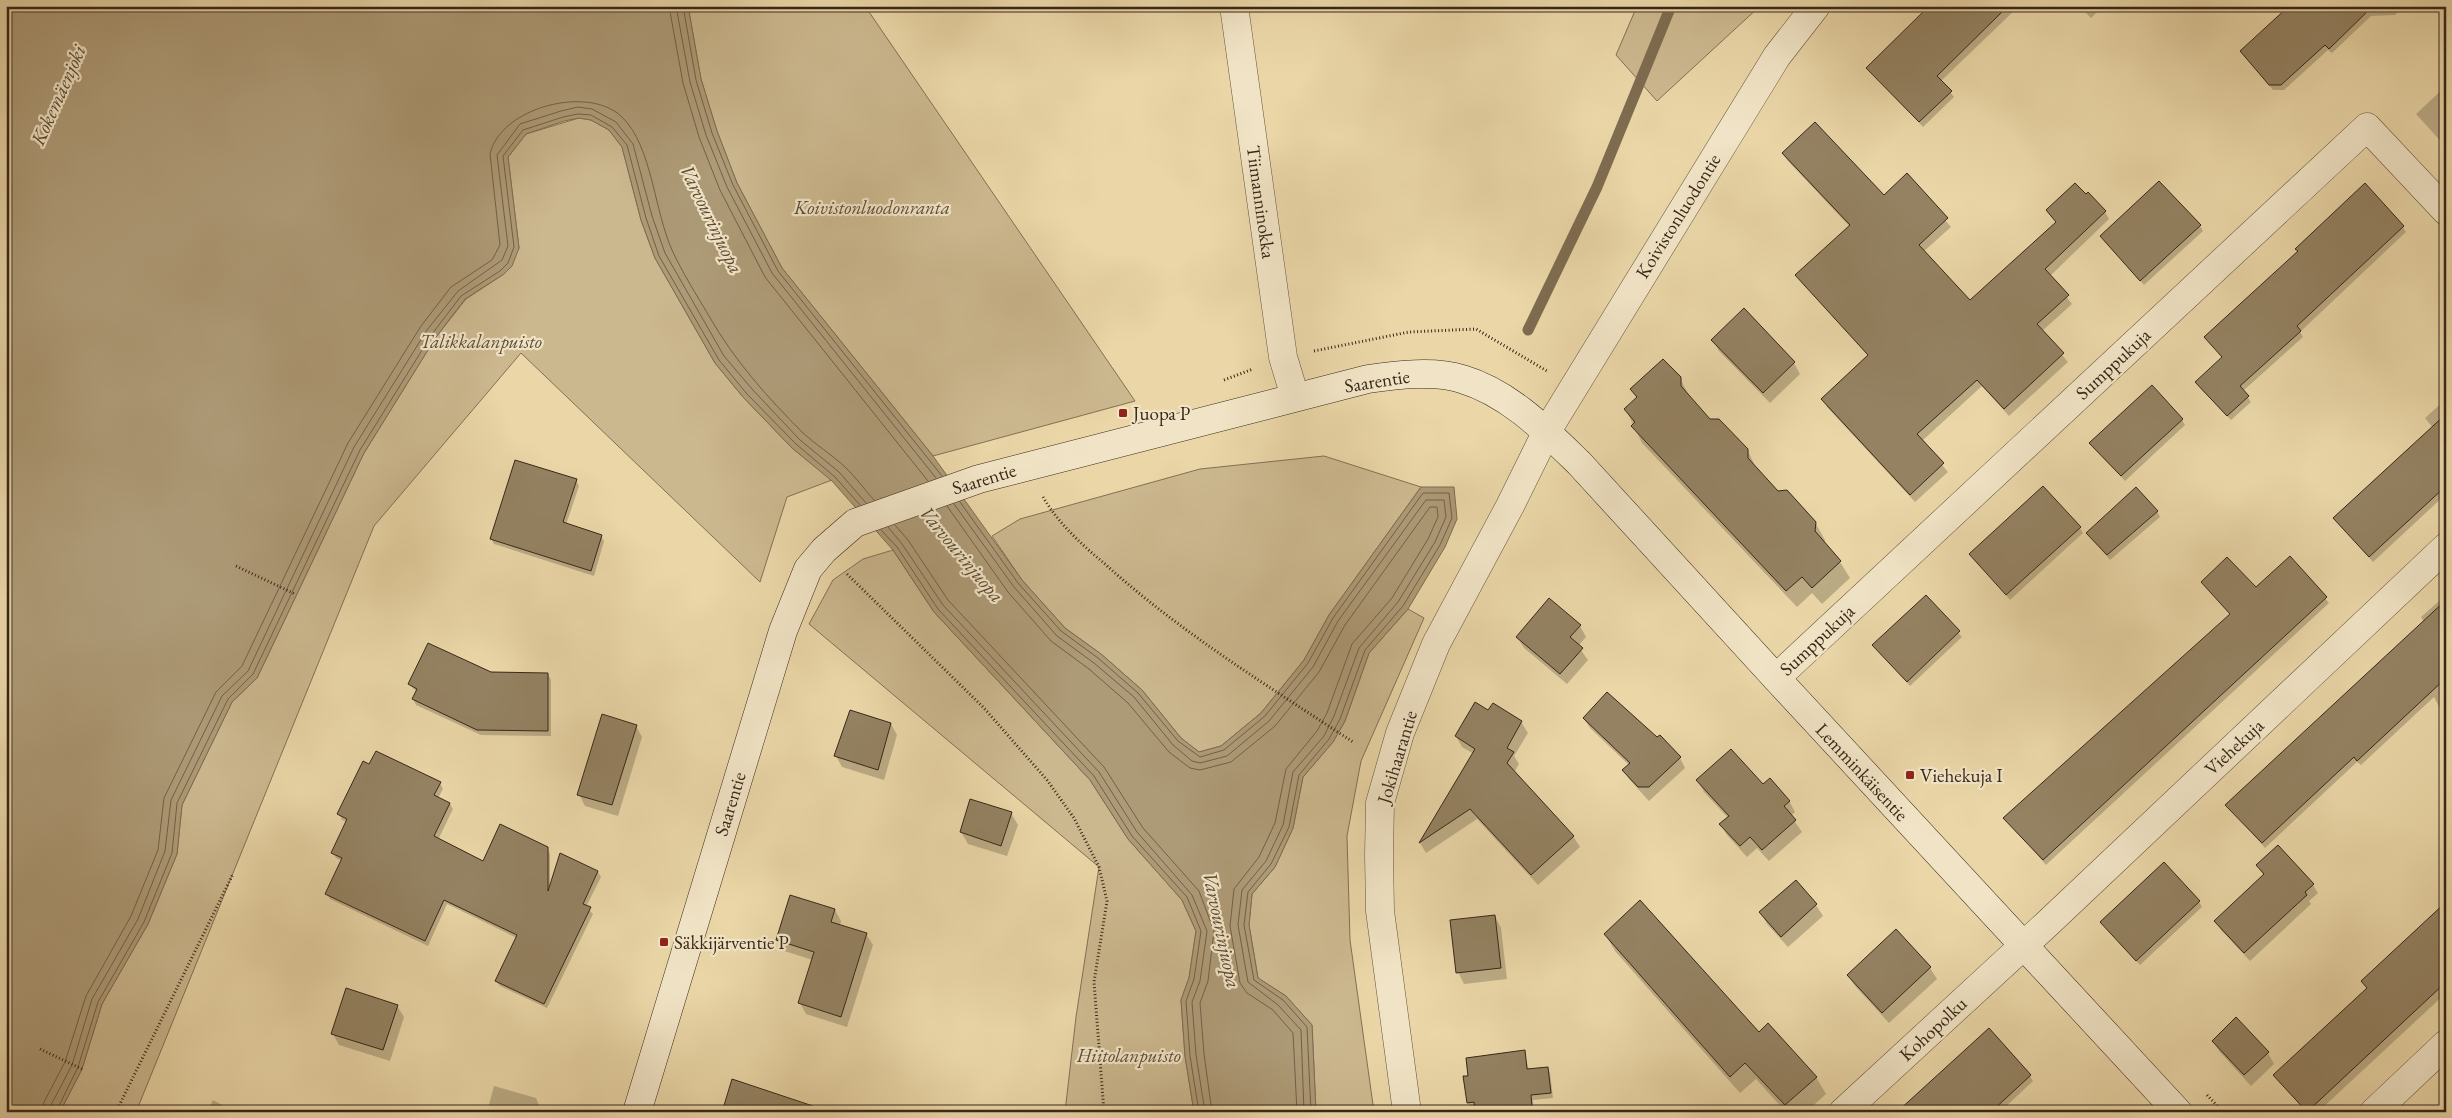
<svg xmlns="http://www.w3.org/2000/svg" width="2452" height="1118" font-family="'EB Garamond',serif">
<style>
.green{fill:#ccb88f;stroke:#827054}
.water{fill:#ad9a76;stroke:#7e6c50}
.shadow{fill:#0003}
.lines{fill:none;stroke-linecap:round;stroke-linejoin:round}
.shore{stroke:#726047;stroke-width:1}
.stream{stroke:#7e6c50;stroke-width:11}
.building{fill:#948262;stroke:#372718}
.street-casing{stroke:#64533c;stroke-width:29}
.secondary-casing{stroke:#372718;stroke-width:29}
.path{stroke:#372718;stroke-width:3;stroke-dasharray:1 2.5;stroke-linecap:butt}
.street{stroke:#f1e4c6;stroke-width:28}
.secondary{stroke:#f1e4c6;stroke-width:28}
.poi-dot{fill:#8f2418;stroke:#f1e4c6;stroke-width:2}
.labels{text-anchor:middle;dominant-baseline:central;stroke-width:4.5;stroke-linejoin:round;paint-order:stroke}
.street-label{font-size:19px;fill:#372718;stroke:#f1e4c6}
.park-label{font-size:19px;font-style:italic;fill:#5c4b36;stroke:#f1e4c6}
.poi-label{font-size:19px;fill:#372718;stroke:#f1e4c6;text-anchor:start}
.water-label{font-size:20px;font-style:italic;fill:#5a4a34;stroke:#f1e4c6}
</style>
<rect width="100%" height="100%" fill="#ead6a7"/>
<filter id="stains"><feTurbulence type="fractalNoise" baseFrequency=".004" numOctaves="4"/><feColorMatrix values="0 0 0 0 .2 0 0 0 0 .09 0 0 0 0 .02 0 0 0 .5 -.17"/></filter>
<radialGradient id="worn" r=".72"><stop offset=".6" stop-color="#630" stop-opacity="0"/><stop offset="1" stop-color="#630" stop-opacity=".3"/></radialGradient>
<g class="green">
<polygon points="688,6 865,6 1135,401 933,456 782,268 737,183 717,131 701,79"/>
<polygon points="1637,6 1760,6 1657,101 1616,55"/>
<polygon points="579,118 591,120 609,130 622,147 641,220 655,258 715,363 743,397 792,448 832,480 787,497 760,582 521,353 374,526 136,1112 60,1112 82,1069 102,1004 148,924 177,854 182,805 232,702 257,678 364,453 436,337 466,299 504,274 519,248 508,157 526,134"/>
<polygon points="1324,456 1421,487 1329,615 1304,660 1261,713 1221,746 1199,752 1181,738 1142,690 1101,654 1065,628 1022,580 992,536 1020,519 1200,469"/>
<polygon points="893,550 934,612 1090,780 1128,839 1182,900 1196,931 1189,978 1181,1000 1185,1056 1194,1112 1065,1112 1076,1017 1099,867 809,624 833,580 863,559"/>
<polygon points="1408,609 1424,618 1361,761 1347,836 1350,940 1374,1112 1316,1112 1312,1025 1286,996 1258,978 1249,925 1252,894 1275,867 1293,828 1303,777 1333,742 1345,721 1369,653"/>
</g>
<polygon class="water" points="6,6 688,6 701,79 717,131 737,183 782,268 933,456 1022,580 1065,628 1101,654 1142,690 1181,738 1199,752 1221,746 1261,713 1304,660 1329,615 1421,487 1454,487 1457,519 1445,547 1408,609 1369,653 1345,721 1333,742 1303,777 1293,828 1275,867 1252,894 1249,925 1258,978 1286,996 1312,1025 1316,1112 1194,1112 1185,1056 1181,1000 1189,978 1196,931 1182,900 1128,839 1090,780 934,612 893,550 832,481 792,448 743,397 715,363 655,258 641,220 622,147 609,130 591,120 579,118 564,121 526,134 508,157 519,248 512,266 504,274 465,299 436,337 364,453 257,678 232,702 182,805 177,854 148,924 102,1004 82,1069 60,1112 6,1112"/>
<g class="shadow">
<polygon points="1931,6 2019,6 1941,81 1954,97 1923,127 1868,68"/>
<polygon points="2079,6 2103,6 2091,18"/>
<polygon points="2291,6 2404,6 2395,15 2371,16 2332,53 2328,50 2284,90 2273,90 2242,52"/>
<polygon points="2446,86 2446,147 2416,114"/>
<polygon points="1783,154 1883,196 1907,175 1951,227 1923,252 1970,302 2057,223 2047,210 2105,212 2109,219 2050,276 2072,304 2042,331 2068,362 2009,416 1982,386 1922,441 1948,472 1915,502 1827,407 1823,399 1869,356 1797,275 1850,227 1788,161"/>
<polygon points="2200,226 2203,231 2144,285 2101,236"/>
<polygon points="2403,227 2406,232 2300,332 2303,337 2243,391 2251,402 2231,420 2200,388 2197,383 2223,358 2205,337 2299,252 2297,249"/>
<polygon points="1713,340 1794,363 1800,374 1770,403 1719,351"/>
<polygon points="1680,378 1690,398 1710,420 1747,449 1757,470 1778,493 1815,522 1825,540 1824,544 1840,562 1850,578 1822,604 1812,593 1797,607 1642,443 1626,410 1637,399 1632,389"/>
<polygon points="2446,399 2444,488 2446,494 2373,562 2338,523 2433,428 2425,418"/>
<polygon points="2182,420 2185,425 2125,481 2094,448"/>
<polygon points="576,480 579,486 566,525 601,536 604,541 594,576 494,544 491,539"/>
<polygon points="2157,511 2160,517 2110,560 2091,538"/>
<polygon points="2080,528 2083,533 2010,600 1971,555"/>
<polygon points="2290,558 2329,603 2046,865 2005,818 2231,615 2203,583 2256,589"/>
<polygon points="2446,595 2446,714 2444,716 2434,697 2361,765 2357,762 2265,848 2227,805 2424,622 2421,617"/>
<polygon points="1926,597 1962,637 1910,686 1874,645"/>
<polygon points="1580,626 1586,637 1578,646 1588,660 1567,684 1524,648 1517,637"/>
<polygon points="490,673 548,674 551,680 551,736 481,735 416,705 413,699 417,692 409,684"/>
<polygon points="1493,705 1521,722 1528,733 1514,756 1519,764 1514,773 1573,836 1580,847 1538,885 1477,819 1426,853 1420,843 1474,754 1462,747 1456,736 1488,712"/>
<polygon points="1584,719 1657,739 1660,737 1680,758 1685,768 1649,801 1629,779 1624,770 1629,765 1590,728"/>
<polygon points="891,724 897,735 884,780 842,767 836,756"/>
<polygon points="636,726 642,737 618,816 585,806 579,794"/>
<polygon points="1698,781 1763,786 1789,801 1795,812 1791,816 1802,832 1769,861 1757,848 1747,857 1727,835 1721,824 1728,818 1704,792"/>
<polygon points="440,783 443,789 438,798 450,804 453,809 438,840 484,862 547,848 550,854 550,885 560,854 598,872 601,877 586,907 593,914 547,1008 500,986 496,981 517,938 447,904 428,946 330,899 327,894 342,861 336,858 333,853 347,822 342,820 339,814"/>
<polygon points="1011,813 1018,825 1007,856 968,844 961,832"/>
<polygon points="2257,865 2313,885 2318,893 2309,901 2311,904 2250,961 2221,930 2216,922 2264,876"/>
<polygon points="1796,882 1816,905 1823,916 1788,947 1767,924 1761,913"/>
<polygon points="2199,902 2202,907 2140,965 2102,923"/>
<polygon points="2446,904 2446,993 2318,1112 2306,1112 2275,1075 2367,989 2363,981"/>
<polygon points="835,910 841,921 840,926 866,934 873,945 847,1027 806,1014 800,1003 813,960 784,951 778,940"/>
<polygon points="1495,916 1501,928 1507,979 1464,984 1458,972"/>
<polygon points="1896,931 1930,968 1937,979 1889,1023 1855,986 1848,975"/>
<polygon points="1605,934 1759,1034 1816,1077 1826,1094 1806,1112 1786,1112 1756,1079 1740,1093 1615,951"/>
<polygon points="397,1006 404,1017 390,1061 339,1045 333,1034"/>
<polygon points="2213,1041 2268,1053 2274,1064 2251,1086 2220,1052"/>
<polygon points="1524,1052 1529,1070 1547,1068 1550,1073 1553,1098 1533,1100 1534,1112 1476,1112 1475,1108 1471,1108 1468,1103 1465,1077"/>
<polygon points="2030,1076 2033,1081 2000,1112 1901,1112"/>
<polygon points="733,1081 826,1110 827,1112 723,1112"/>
<polygon points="494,1086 536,1098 542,1112 487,1112"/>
<polygon points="213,1100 235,1112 207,1112"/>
</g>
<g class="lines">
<g class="shore">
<polyline points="669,6 683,83 699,137 720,190 765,277 928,481"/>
<polyline points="676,6 690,82 706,135 727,187 772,273 936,478"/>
<polyline points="683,6 696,80 712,133 733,185 778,271 942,476"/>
<polyline points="960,502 1018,583 1061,631 1098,658 1138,693 1178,741 1200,757 1224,750 1265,716 1308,663 1333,618 1423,493 1449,493 1452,518 1440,545 1403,606 1365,650 1340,719 1329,739 1299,775 1289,827 1271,864 1248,892 1244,925 1254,980 1283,1000 1307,1027 1311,1112"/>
<polyline points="954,504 1014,587 1057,636 1094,663 1134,697 1173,745 1192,761 1200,763 1227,756 1269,721 1313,667 1338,621 1426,500 1444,500 1446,517 1435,542 1398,602 1359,648 1334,716 1324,736 1293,772 1283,825 1266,861 1242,890 1238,925 1248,982 1278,1005 1301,1030 1304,1112"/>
<polyline points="947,506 1008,592 1051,641 1089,669 1128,703 1169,752 1190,768 1200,770 1231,762 1275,726 1319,672 1345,625 1430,507 1437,507 1438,517 1428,539 1392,598 1352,644 1327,713 1317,731 1286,769 1275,823 1259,857 1234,889 1230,926 1240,983 1247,993 1273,1010 1293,1033 1297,1112"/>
<polyline points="895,525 908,540 948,600 1104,767 1143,828 1199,891 1214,931 1208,981 1200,1003 1204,1054 1212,1112"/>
<polyline points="888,527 902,544 943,605 1099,772 1137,832 1192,895 1207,931 1200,981 1192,1002 1196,1055 1205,1112"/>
<polyline points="881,530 897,547 938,609 1094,776 1132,836 1187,897 1201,931 1194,979 1186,1001 1190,1056 1199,1112"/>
<path d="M42,1112L44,1102L65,1062L86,996L131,916L158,850L164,798L216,692L242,666L348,443L421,326L451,287L492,260L500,245L490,154C500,108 588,84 622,117C652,146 654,210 672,250C682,272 696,294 709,316C734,360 767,397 803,433C816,445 831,454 844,466C855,476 864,489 874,500"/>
<polyline points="50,1112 51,1105 72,1065 92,999 138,919 165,851 171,800 222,696 248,671 354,447 427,330 458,291 502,260 508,246 497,155 520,124 561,111 578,107 592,109 616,122 633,144 652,216 665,253 724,356 752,389 800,440 839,472 866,503"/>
<polyline points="56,1112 78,1067 98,1002 144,922 172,853 177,803 228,699 253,674 360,450 432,334 461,296 500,271 508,263 514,247 503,156 523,130 563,117 578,114 591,115 612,127 627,145 646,218 659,256 719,360 747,394 796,444 835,477 860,505"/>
</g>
<polyline class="stream" points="1528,330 1597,187 1671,6"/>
</g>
<g class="building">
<polygon points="1929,6 2008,6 1937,76 1952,91 1919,122 1866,68"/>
<polygon points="2289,6 2373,6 2329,49 2325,45 2281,85 2269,85 2240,51"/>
<polygon points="1815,122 1884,195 1907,173 1948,218 1919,245 1970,300 2056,222 2046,210 2075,183 2086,194 2088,192 2106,211 2045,269 2069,295 2037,324 2064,353 2004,409 1977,380 1917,434 1944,463 1910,495 1821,399 1868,355 1795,275 1850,225 1782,153"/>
<polygon points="2159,181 2201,225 2140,281 2100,236"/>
<polygon points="2365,183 2404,226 2297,326 2301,331 2240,386 2249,396 2227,416 2195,382 2222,357 2204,337 2298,251 2295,249"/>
<polygon points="1744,308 1795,362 1763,393 1711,340"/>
<polygon points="1663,359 1681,377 1681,386 1710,419 1719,419 1748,449 1748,458 1778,491 1787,490 1816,522 1815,531 1841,561 1812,588 1802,577 1786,591 1631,426 1635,422 1624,409 1637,397 1630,389"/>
<polygon points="2152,385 2183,419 2121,476 2089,443"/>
<polygon points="2446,414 2446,486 2369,557 2333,518"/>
<polygon points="515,460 577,479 563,522 602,535 591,571 490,539"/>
<polygon points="2043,486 2081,527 2006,595 1969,554"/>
<polygon points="2136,487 2158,511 2107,555 2086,533"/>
<polygon points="2290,556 2327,597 2043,860 2003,818 2230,614 2201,582 2227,557 2256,587"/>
<polygon points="1926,595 1960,631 1907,682 1872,645"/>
<polygon points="1549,598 1581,625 1570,637 1583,648 1560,674 1516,637"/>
<polygon points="2446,600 2446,678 2357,761 2354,757 2262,843 2225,805"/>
<polygon points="428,643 491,672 548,673 548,731 477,730 412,699 417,689 408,684"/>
<polygon points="1607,692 1657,737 1660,735 1681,757 1649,787 1638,787 1622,770 1630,763 1583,718"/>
<polygon points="1475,702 1488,710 1493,703 1522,721 1507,748 1514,752 1507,763 1574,836 1531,875 1470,809 1419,843 1475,749 1455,736"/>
<polygon points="850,710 891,723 878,770 834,756"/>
<polygon points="602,714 637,725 612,805 577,795"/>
<polygon points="1731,749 1763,784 1770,778 1790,801 1784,806 1796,820 1762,850 1750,837 1740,846 1719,824 1729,816 1696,780"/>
<polygon points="376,751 441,782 434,795 450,803 434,836 483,861 500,824 548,847 548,891 560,853 598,871 583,904 591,907 544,1004 495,981 517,935 444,900 425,941 325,894 342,858 331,853 347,819 337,814 363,761 369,764"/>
<polygon points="970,799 1012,812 1001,846 960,832"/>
<polygon points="2278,845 2314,884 2305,892 2307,895 2244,953 2214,921 2264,874 2256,865"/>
<polygon points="2164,862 2200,901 2136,961 2100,922"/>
<polygon points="1796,880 1817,904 1781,937 1759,912"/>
<polygon points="790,895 835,909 831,922 867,933 841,1017 798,1003 814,952 776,940"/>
<polygon points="1640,900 1759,1032 1768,1023 1817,1077 1785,1105 1745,1063 1730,1077 1604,934"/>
<polygon points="2446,902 2446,982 2307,1112 2273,1075 2367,988 2361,981"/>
<polygon points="1495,915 1501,968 1456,973 1450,920"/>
<polygon points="1896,929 1931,967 1882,1013 1847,975"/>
<polygon points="346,988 398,1005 383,1050 331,1034"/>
<polygon points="2236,1017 2269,1052 2244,1075 2212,1041"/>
<polygon points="1989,1028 2031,1075 1991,1112 1897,1112"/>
<polygon points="1525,1050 1527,1069 1548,1067 1551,1093 1531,1095 1532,1107 1521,1109 1522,1112 1475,1112 1474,1102 1467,1103 1463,1076 1468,1076 1466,1058"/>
<polygon points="732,1079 813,1106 812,1112 722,1112"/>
</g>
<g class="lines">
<defs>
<g id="street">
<polyline points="1234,6 1283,357 1295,397"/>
<polyline points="1776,678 2367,127 2446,211"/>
<polyline points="1407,1112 1380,911 1379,855 1380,803 1400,733 1436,644 1510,506 1547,431 1777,56 1816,6"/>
<polyline points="1843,1112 2048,923 2446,547"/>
<polyline points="2374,1112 2446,1044"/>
</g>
<path id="secondary" d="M637,1112L783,631L808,569L824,550L855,523L979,479L1368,379C1396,375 1435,370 1462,379C1509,393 1545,430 1579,463L1776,678L2178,1112"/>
</defs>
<use href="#street" class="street-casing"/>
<use href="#secondary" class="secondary-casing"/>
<g class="path">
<polyline points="1314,351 1409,332 1476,329 1547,371"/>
<polyline points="1224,380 1253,369"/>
<path d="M1043,497C1058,523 1082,545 1105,564C1180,632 1268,686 1353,742"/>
<polyline points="236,566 295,594"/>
<polyline points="847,574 984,708 1047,780 1074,818 1099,867 1107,901 1094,982 1104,1112"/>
<polyline points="40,1049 82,1069"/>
<polyline points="2207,1095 2223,1112"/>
<polyline points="116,1112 233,874"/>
</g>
<use href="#street" class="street"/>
<use href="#secondary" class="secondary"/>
</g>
<g class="poi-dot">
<rect x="1118" y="408" width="10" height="10" rx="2.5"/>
<rect x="1905" y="770" width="10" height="10" rx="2.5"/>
<rect x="659" y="937" width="10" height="10" rx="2.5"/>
</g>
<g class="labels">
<g class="street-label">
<text transform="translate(1261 202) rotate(82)">Tiimanninokka</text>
<text transform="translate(1678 216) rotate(-58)">Koivistonluodontie</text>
<text transform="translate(2113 364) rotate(-43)">Sumppukuja</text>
<text transform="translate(1377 381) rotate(-9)">Saarentie</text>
<text transform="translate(984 479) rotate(-17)">Saarentie</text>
<text transform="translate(1817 640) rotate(-43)">Sumppukuja</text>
<text transform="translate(2234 747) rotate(-43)">Viehekuja</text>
<text transform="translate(1397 757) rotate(-73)">Jokihaarantie</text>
<text transform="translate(1862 772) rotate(47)">Lemminkäisentie</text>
<text transform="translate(730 804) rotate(-73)">Saarentie</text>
<text transform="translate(1933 1029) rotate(-43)">Kohopolku</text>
</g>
<g class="park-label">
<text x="872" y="207">Koivistonluodonranta</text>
<text x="481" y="341">Talikkalanpuisto</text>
<text x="1129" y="1055">Hiitolanpuisto</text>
</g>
<g class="poi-label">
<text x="1133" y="413">Juopa P</text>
<text x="1920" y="775">Viehekuja I</text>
<text x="674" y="942">Säkkijärventie P</text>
</g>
<g class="water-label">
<text transform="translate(58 95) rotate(-66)">Kokemäenjoki</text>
<text transform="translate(712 219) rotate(64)">Varvourinjuopa</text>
<text transform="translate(962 554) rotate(50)">Varvourinjuopa</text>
<text transform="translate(1222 930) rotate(78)">Varvourinjuopa</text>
</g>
</g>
<rect width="2452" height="1118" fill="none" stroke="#ead6a7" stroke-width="25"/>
<rect x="8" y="8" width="2437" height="1103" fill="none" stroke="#372718" stroke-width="2.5"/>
<rect x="12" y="12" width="2427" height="1093" fill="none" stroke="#372718"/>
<rect width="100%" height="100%" filter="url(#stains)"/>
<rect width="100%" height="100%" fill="url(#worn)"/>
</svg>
